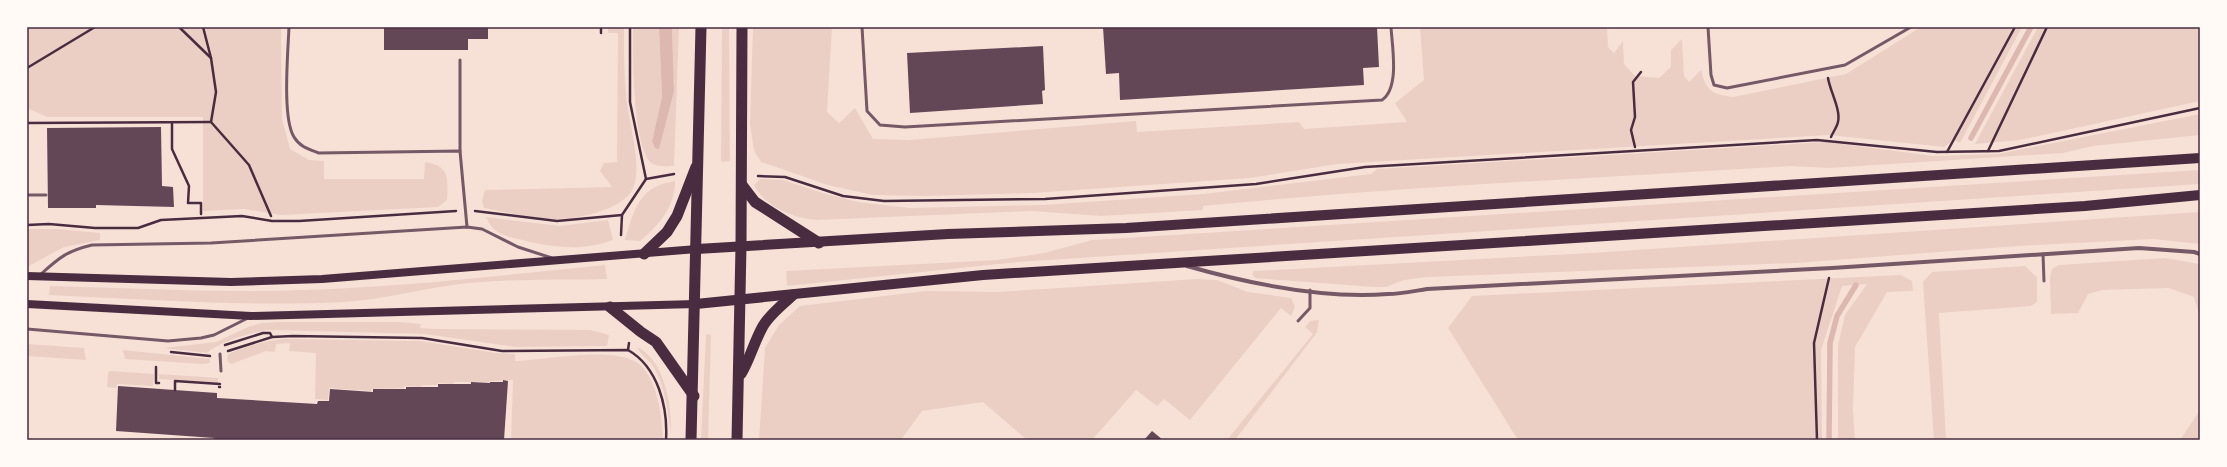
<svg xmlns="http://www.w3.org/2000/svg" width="2227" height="467" font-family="Lato,sans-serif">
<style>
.green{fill:#ebcfc5}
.water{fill:#dcb8b0}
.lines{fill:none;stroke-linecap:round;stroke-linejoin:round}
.stream{stroke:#dcb8b0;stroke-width:5.5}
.building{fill:#644757}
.path{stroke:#4a2c40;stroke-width:2.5}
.service{stroke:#755966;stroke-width:3}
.minor{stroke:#755966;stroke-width:4}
.secondary{stroke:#4a2c40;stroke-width:8}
.primary{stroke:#4a2c40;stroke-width:10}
.trunk{stroke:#4a2c40;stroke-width:11}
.neatline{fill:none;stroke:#4a2c40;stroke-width:1.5}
</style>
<rect width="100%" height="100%" fill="#f7e1d7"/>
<g class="green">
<path d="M27,27H281L282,119L290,149L309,160L324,161V179H424L425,162C450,166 448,178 447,200L438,207L281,215L244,209L203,211V117H47L27,108Z"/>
<path d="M608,27H624C624,52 624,78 627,103C630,126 644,172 631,192C618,211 577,219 555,219C532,219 507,212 484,208L482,201L485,190L612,187L600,171L604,163L617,162L618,33H608Z"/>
<path d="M633,27H659L662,97L652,140L674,91L672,27H679L674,166C668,166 658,167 653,164C632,152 633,51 633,27Z"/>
<polygon points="722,27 729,27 730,161 721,162"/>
<path d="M753,27H832L827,112L839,123L855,108L873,139L909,140L1136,121L1137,132L1299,122L1304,129L1407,122L1395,103L1424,80L1420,27H1607L1608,47L1614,53L1623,41L1624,64L1635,76L1659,78L1671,67V50L1682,39L1684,76L1689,82L1701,70C1706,91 1712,94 1733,97L1846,74L1921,27H2022L1960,143L1954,140L1944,147L1829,135L1337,164L1250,178L1033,193L923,196L873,195L828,185L761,162L754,151L750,124Z"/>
<polygon points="2038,27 2200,27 2200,101 2020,140 1975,144"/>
<path d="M2200,114V135L2093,146L2063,153L1829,168L1791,166C1595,178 1398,187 1203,206V210L1101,216L1031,211L817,220C793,218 765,207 754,185L760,179L783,180L826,194L858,202L909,208L1042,205L1203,194L1371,174L1377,169L1826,142L1934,156L1998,154Z"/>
<polygon points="2200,170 2200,184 1018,262 787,286 786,271 997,260 1044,253 1092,240"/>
<path d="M675,181C675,207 659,225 640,241L625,240C634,210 639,186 675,181Z"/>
<polygon points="2200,212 2200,244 2153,239 2018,246 1796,263 1427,277 1404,280 1386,287 1374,287 1255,278 1252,274 1254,271 1591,253"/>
<path d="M486,217L560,226L608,220L613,240C584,251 556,248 526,241C515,238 504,237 495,230C491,227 488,221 486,217Z"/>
<polygon points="27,229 57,229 100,233 100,240 64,247 27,267"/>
<polygon points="2165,258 2200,264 2200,317 2194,297 2169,288 2102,290 2088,294 2078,313 2051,314 2050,277 2052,269 2059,265"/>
<path d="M605,265L607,279C561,280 514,279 468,283C426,287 385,300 343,302C245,307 146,299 49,295L50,286C133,288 217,293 301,290C403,287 504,275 605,265Z"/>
<polygon points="2025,266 2037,277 2037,302 2031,306 1939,313 1946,440 1934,440 1923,282 1932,272"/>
<polygon points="1901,275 1912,281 1913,291 1887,292 1855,347 1853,410 1855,440 1838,440 1838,345 1845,315 1867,284 1842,286 1821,350 1822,440 1518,440 1448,328 1472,296"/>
<polygon points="1197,279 1217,280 1248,292 1291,298 1295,307 1291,316 1281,308 1190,420 1164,399 1157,406 1136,390 1092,440 1027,440 983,402 922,411 901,440 759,440 765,348 779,325 800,306 926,291 997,292"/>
<polygon points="1319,320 1317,332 1315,335 1235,440 1227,440 1313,334 1305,327 1310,321"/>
<path d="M277,322H400L421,324L420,328L436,329L590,330L609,335L607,346L515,347L425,334L270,330C254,331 219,342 207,353L164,348L216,342L248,327L262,323Z"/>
<polygon points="706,334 711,335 708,440 701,440"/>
<path d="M283,339L420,341L496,353L515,354V361C544,360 611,346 636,362C657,375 662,416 663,438L662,440H511L513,380L489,381L490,382H454L453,384L438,383L437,385H422L421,387L405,386L404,388L371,389V391L329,388L328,400L315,399L316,353L289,351L290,343L276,344L275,352L266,351L231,364L227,361L228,354C245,347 264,341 283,339Z"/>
<polygon points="27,344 84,348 86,360 27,356"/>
<path d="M637,347C665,360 672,406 671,434C668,411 665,386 653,366C648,359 641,356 637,347Z"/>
<polygon points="123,350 210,359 210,363 203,364 125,359"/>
<polygon points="110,371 154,374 153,386 117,384 116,388 107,387 108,373"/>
<polygon points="159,374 218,378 218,383 159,379"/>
<polygon points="2200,410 2200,440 2180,440"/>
</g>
<polygon class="water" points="659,27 672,27 674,91 659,149 655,148 652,141 662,97"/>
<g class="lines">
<g class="stream">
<polyline points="1971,138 2031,27"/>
<polyline points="1829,440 1830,343 1837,316 1856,285"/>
</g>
</g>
<g class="building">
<polygon points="384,27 488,27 488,39 468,39 468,50 384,50"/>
<polygon points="1103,27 1377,27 1379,67 1363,68 1364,85 1120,100 1119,73 1106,74"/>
<polygon points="1043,46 1045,90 1042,91 1043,104 910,113 907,53"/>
<polygon points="161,127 162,186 173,187 174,207 96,205 96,208 48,208 47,128"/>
<polygon points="503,380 508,381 504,440 213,440 214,438 116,431 118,386 217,393 217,398 317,404 318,401 329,401 330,389 373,392 373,389 406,389 406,387 438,387 438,384 471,384 471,382 490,383 490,382 503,382"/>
<polygon points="1152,431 1163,440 1144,440"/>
</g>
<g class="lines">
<g class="path">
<polyline points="179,27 211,58"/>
<polyline points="203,27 211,58 216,92 211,122 249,165 271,216"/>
<polyline points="630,27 630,102 646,179"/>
<polyline points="601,33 601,27"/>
<polyline points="27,68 95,27"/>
<path d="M1828,78C1830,91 1841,110 1838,122C1837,127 1833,132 1831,137"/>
<polyline points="27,123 211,122"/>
<polyline points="172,123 172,149 189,186 188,203 201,203 201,214"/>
<polyline points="1635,147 1631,130 1635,117 1633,82 1641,72"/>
<polyline points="1988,151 2047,27"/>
<polyline points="1947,152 2015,27"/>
<polyline points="758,176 785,177 843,196 884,201 1045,199 1256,184 1365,167 1817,140 1937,152 1999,151 2200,108"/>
<polyline points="475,211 557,221 622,215"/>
<polyline points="27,225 49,224 95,228 138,228 161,220 242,216 272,221 299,221 456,211"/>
<polyline points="621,235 622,215 646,179 674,174"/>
<polyline points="225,345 263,333 270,333 272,337"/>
<polyline points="628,350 629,343"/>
<path d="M228,351L272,337L293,336L422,338L502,351L628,350C658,367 668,407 666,440"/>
<polyline points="171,352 210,356"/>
<polyline points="156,367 156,383 159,383"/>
<polyline points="219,387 220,387"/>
<polyline points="175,390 175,381 220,384"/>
<polyline points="1817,440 1814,343 1829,278"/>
</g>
<g class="service">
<path d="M289,27C288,52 282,118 294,137C300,147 308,149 319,153L460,151L467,227"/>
<path d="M862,27L867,111L880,125L905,127L1382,100C1400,88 1392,46 1391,27"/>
<polyline points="1708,27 1711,75 1714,85 1727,88 1845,65 1911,27"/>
<polyline points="460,60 460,151"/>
<polyline points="27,195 46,195"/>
<polyline points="2043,254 2044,281"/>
<path d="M41,274C60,257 67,251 92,245L211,243L467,227L482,229L518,247L552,258"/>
<polyline points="1298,321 1310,308 1310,290"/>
<polyline points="27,329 168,341 201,338 214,335 248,318"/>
<polyline points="220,354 221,371"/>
</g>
<path class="minor" d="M1187,266C1250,284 1323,299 1388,294C1401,294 1414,291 1427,289L1832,268L2139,248L2194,252L2200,254"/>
<g class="secondary">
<polyline points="27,276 231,282 322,279 697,249"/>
<polyline points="27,304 251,316 696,304"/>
</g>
<g class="primary">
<polyline points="697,249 948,234 1126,228 2200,158"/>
<polyline points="696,304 983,275 2085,206 2200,195"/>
</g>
<g class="trunk">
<polyline points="742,185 755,202 819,243"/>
<polyline points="644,254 667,232 677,216 696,167"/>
<polyline points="610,307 641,332 656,342 694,396"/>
<path d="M741,374C750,359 754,342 763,326C770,314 783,304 793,295"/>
<polyline points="691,440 701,27"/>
<polyline points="737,440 741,246 742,27"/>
</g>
</g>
<rect width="2227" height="467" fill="none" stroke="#fffaf5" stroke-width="56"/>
<rect x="28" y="28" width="2171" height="411" class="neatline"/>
</svg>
